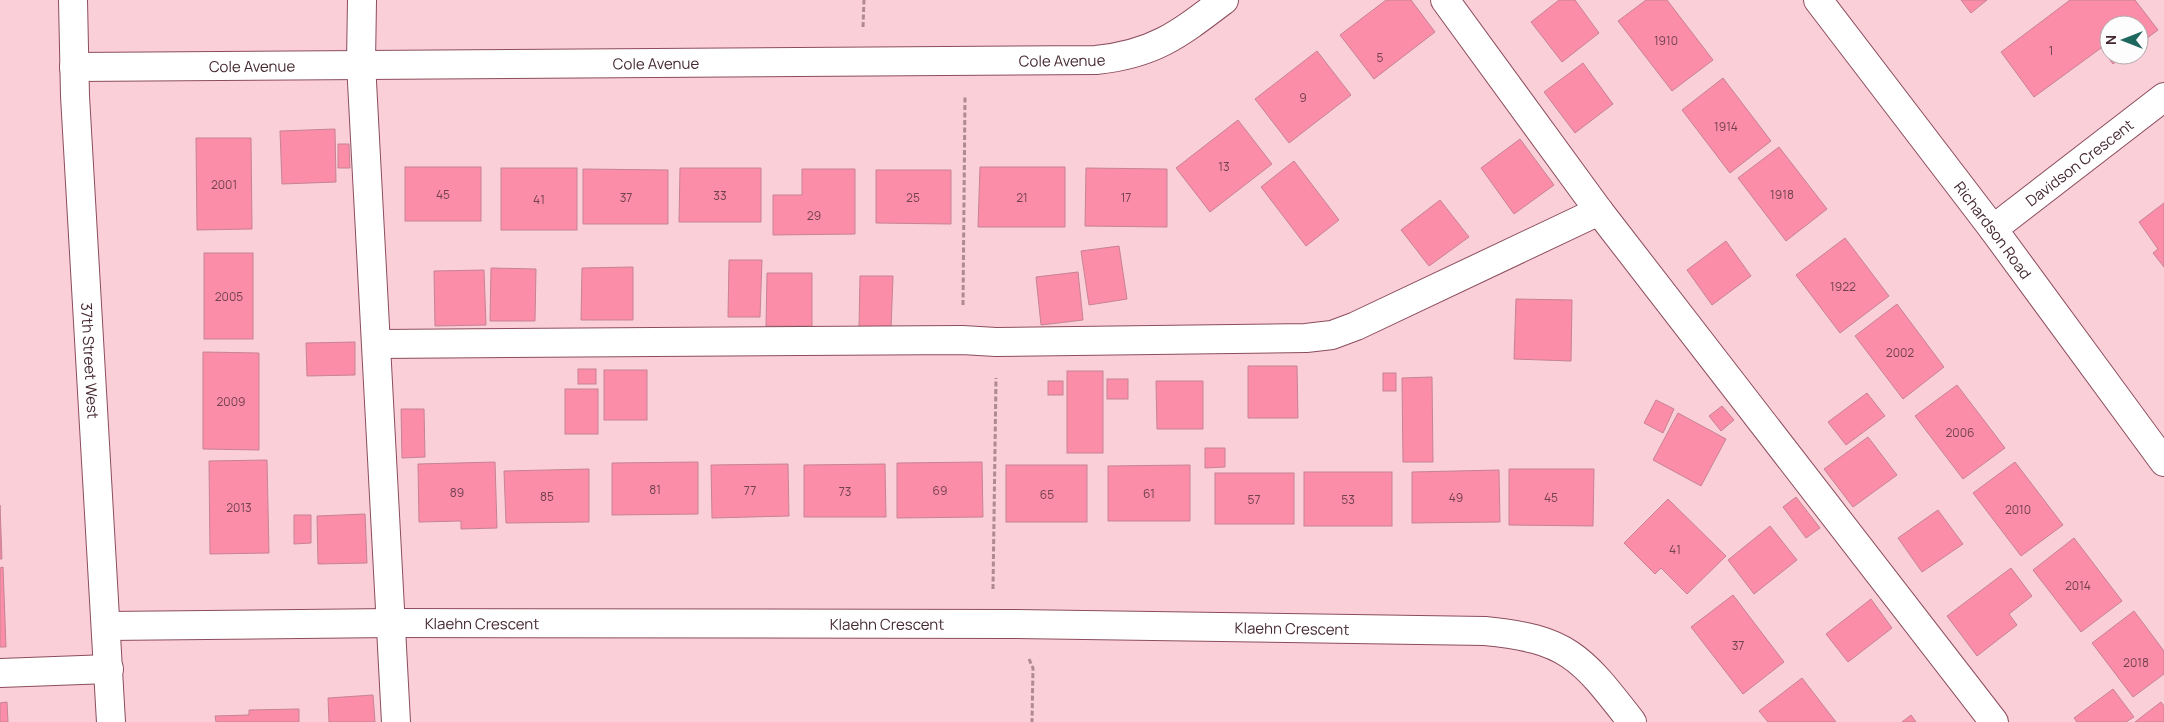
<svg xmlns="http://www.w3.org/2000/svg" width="2164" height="722" font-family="Manrope,sans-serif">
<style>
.building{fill:#fb8da9;stroke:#c68393}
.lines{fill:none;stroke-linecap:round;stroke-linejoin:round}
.minor-casing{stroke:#8b4d5d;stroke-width:30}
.path{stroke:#af8a92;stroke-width:3;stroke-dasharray:5 2.5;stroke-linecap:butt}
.minor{stroke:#fff;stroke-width:28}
.labels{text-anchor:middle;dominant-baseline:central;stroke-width:4;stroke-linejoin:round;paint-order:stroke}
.number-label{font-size:12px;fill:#72414e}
.street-label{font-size:15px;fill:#44282f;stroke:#fdfdfd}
</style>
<rect width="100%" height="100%" fill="#fbcfd8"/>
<g class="building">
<polygon points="1386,0 1411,0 1435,32 1374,79 1340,35"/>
<polygon points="1559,0 1575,0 1599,33 1562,62 1531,22"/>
<polygon points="1646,0 1667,0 1713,60 1672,91 1618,21"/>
<polygon points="1961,0 1987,0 1971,13"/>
<polygon points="2070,0 2135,0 2158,30 2139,44 2139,25 2109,25 2109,55 2125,55 2113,64 2101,48 2034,97 2001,52"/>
<polygon points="1317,51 1351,95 1289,143 1255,99"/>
<polygon points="1583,63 1613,104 1575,133 1544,92"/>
<polygon points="1723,78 1771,141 1730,173 1682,110"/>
<polygon points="1238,120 1272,164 1210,212 1176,168"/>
<polygon points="335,129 336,182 282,184 280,131"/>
<polygon points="196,138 251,138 252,229 197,230"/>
<polygon points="1520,139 1554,185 1514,214 1481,168"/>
<polygon points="338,144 349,144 350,168 338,168"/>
<polygon points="1779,147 1827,209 1786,241 1738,178"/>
<polygon points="1294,161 1339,220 1306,246 1261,187"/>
<rect x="405" y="167" width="76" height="54"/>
<polygon points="980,167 1065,167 1065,227 978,227"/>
<rect x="501" y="168" width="76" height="62"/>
<polygon points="680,168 761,168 761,222 679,222"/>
<polygon points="1086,168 1167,169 1167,227 1085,226"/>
<polygon points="583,169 668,170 668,224 583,224"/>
<polygon points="802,169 855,169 855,234 773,235 773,195 802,195"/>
<polygon points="876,170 951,170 951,224 876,223"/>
<polygon points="1440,200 1469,237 1429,266 1401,230"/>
<polygon points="2164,203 2164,267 2153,253 2158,249 2139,222"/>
<polygon points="1845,238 1889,296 1840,333 1796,275"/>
<polygon points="1726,241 1751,276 1712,305 1687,270"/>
<polygon points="1119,246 1127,299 1089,305 1081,251"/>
<rect x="204" y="253" width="49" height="86"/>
<polygon points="729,260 762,260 760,317 728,317"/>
<polygon points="633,267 633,320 581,320 582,268"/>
<polygon points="491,268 536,269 535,321 490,321"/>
<polygon points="484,270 486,325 435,326 434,271"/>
<polygon points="1078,272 1083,320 1041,325 1036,277"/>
<polygon points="767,273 812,273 812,326 766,326"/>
<polygon points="860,276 893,276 891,329 859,329"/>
<polygon points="1516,299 1572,300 1571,361 1514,359"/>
<polygon points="1897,304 1944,367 1903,399 1855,336"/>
<polygon points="355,342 355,375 307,376 306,343"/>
<polygon points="203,352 259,353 259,450 203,449"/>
<polygon points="1248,366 1297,366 1298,418 1248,418"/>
<rect x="578" y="369" width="18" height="15"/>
<rect x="604" y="370" width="43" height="50"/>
<rect x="1067" y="371" width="36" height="82"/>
<rect x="1383" y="373" width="13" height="18"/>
<polygon points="1432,377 1433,462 1403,462 1402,378"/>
<rect x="1107" y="379" width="21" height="20"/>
<rect x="1048" y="381" width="15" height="14"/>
<polygon points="1156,381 1203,381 1203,429 1157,429"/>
<polygon points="1957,385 2005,448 1963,479 1915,416"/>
<rect x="565" y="389" width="33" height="45"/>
<polygon points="1867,393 1885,416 1846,445 1828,422"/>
<polygon points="1656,400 1674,409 1663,433 1644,423"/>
<polygon points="1722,406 1734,420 1721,431 1709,416"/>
<polygon points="401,409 424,409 425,457 402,458"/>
<polygon points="1678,413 1726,439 1701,486 1653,460"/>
<polygon points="1868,437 1897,475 1853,507 1824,469"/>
<polygon points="1205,448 1225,448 1225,467 1205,468"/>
<polygon points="267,460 269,553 210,554 209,461"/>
<polygon points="495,462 497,528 461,529 461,521 419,522 418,464"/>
<polygon points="698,462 698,514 612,515 612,463"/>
<polygon points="982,462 983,517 897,518 897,463"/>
<polygon points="2015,462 2063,525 2021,556 1973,493"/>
<polygon points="788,464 789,516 712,518 711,465"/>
<polygon points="885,464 886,517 804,517 804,465"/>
<rect x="1006" y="465" width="81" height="57"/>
<polygon points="1190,465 1190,521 1108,521 1108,466"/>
<polygon points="589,469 589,522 506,523 504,471"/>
<polygon points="1509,469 1594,469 1593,526 1509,525"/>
<polygon points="1499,470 1500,522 1412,523 1412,472"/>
<rect x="1304" y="472" width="88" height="54"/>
<rect x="1215" y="473" width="79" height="51"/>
<polygon points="1796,497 1820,528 1806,538 1783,507"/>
<polygon points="1668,499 1726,556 1687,594 1661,568 1655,574 1624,543"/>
<polygon points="0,505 2,559 0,559"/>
<polygon points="1938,510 1963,544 1922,572 1898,538"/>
<polygon points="365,514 367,563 318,564 317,516"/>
<polygon points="294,515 311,515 311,543 294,544"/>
<polygon points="1770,526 1797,560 1754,594 1728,560"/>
<polygon points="2074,538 2122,601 2081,632 2033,570"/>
<polygon points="3,567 6,647 0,647 0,568"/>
<polygon points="2011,568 2032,596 2009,614 2017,625 1977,656 1947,616"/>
<polygon points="1733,595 1784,662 1743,694 1691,627"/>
<polygon points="1871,599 1892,628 1848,662 1826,634"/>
<polygon points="2134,611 2164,651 2164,674 2133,697 2092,643"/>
<polygon points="1802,678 1836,722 1768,722 1759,711"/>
<polygon points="2113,689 2134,717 2126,722 2077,722 2074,718"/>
<polygon points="373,695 375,722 329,722 328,698"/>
<polygon points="7,702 8,722 0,722 0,703"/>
<polygon points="2161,702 2164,706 2164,722 2135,722"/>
<polygon points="299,709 299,722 216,722 215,716 249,715 249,710"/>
<polygon points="1911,715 1916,722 1902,722"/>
</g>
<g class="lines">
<defs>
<g id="minor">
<path id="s1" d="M73,0L75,96L111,722"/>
<polyline points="362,0 361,63 396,722"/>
<polyline points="1445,0 1599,211 1994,722"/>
<path id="s2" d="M1818,0L1993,229L2164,462"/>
<path id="s3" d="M74,67L1096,60C1154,54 1178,35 1224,0"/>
<path id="s4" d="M1993,229L2164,97"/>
<polyline points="378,344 962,340 996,342 1306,338 1332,335 1356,326 1599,211"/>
<path id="s5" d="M107,626L392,623L1011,624L1485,631C1569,639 1582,658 1632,722"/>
<polyline points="0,673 109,669"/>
</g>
</defs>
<use href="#minor" class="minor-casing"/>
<g class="path">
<polyline points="863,27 864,0"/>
<polyline points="963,305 965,96"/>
<polyline points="993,589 996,378"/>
<polyline points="1029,659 1033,668 1032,722"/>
</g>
<use href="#minor" class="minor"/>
</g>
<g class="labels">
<g class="number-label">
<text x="1666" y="40">1910</text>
<text x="2051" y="50">1</text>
<text x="1380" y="57">5</text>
<text x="1303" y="97">9</text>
<text x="1726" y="126">1914</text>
<text x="1224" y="166">13</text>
<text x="224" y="184">2001</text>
<text x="443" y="194">45</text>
<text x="1782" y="194">1918</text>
<text x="720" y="195">33</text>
<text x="626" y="197">37</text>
<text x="913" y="197">25</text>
<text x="1022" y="197">21</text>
<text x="1126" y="197">17</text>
<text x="539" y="199">41</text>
<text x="814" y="215">29</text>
<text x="1843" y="286">1922</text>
<text x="229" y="296">2005</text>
<text x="1900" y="352">2002</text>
<text x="231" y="401">2009</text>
<text x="1960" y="432">2006</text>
<text x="655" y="489">81</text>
<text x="750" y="490">77</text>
<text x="940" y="490">69</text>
<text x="845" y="491">73</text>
<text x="457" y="492">89</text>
<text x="1149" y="493">61</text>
<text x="1047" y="494">65</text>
<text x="547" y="496">85</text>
<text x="1456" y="497">49</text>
<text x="1551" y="497">45</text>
<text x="1254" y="499">57</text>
<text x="1348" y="499">53</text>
<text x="239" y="507">2013</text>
<text x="2018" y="509">2010</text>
<text x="1675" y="549">41</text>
<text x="2078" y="585">2014</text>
<text x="1738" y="645">37</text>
<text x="2136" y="662">2018</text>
</g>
<g class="street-label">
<text stroke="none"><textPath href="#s3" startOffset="988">Cole Avenue</textPath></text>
<text stroke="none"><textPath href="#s3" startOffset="582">Cole Avenue</textPath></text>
<text stroke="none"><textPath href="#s3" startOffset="178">Cole Avenue</textPath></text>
<text stroke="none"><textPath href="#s4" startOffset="109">Davidson Crescent</textPath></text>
<text stroke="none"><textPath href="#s2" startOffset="289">Richardson Road</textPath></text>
<text stroke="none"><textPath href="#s1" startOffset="361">37th Street West</textPath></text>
<text stroke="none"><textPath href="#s5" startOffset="375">Klaehn Crescent</textPath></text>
<text stroke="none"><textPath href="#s5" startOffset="780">Klaehn Crescent</textPath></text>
<text stroke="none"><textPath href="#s5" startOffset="1185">Klaehn Crescent</textPath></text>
</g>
</g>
<g transform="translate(2124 40) rotate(270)"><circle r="24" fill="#fdfdfd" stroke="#b3a8ab"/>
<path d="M0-4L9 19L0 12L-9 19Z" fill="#1e675f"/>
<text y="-8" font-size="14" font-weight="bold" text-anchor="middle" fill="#44282f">N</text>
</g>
</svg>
